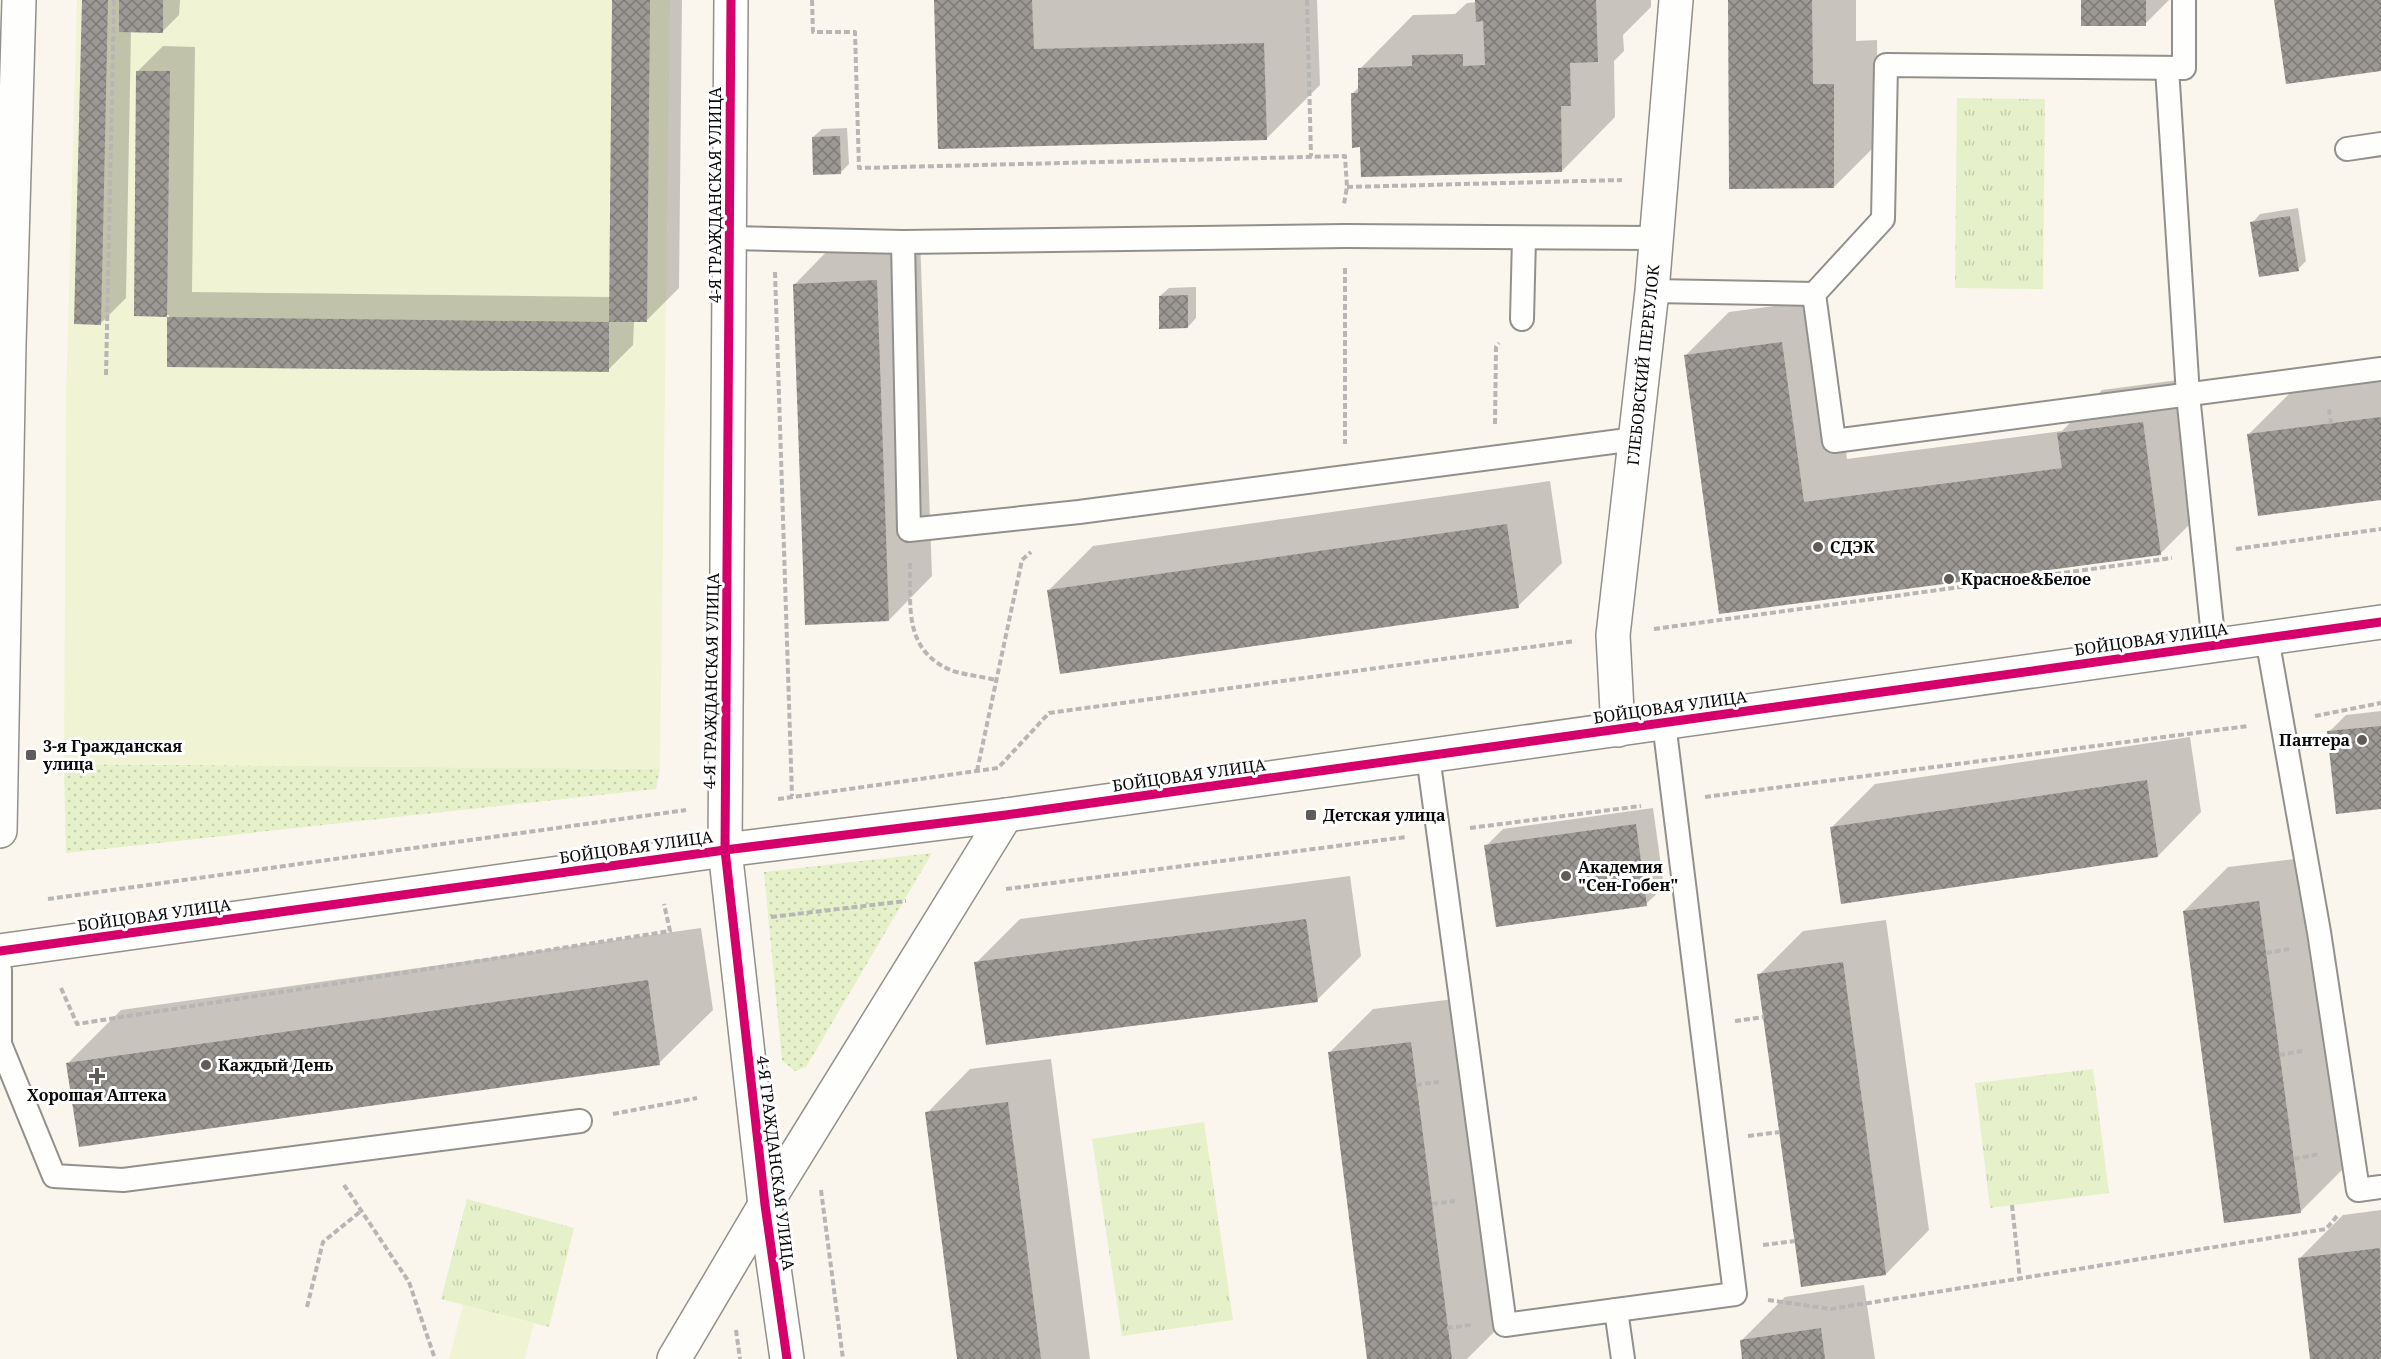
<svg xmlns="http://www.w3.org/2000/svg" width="2381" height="1359" font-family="'Noto Serif',serif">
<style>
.grass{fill:url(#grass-dots)}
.park{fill:url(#park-tufts)}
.pitch{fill:#f0f4d4}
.shadow{fill:#0003}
.building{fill:url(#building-cross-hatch)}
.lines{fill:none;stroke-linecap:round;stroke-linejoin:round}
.service-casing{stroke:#92908c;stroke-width:26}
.minor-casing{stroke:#92908c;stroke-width:36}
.tertiary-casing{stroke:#92908c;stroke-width:36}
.path{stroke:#b7b6b5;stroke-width:4;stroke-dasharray:6 3;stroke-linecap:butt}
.service{stroke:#fefefc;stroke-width:22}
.minor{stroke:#fefefc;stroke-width:33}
.tertiary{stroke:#fefefc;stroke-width:33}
.cycleway-casing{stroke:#fff;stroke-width:13}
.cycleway{stroke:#d6006c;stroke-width:9}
.poi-dot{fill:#5e5d59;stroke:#fff;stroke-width:2}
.labels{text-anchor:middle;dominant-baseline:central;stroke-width:6;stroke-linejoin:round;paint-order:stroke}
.street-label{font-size:16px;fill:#0a0a0a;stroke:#fff}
.poi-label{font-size:16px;font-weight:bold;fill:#0a0a0a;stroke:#fff;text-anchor:start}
</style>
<defs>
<pattern id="grass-dots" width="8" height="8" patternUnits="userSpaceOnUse" patternTransform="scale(1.5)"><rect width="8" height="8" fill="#e6f1ca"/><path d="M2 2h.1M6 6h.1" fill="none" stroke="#c4cdac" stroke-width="1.8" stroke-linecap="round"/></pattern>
<pattern id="park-tufts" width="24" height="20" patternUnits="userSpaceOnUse" patternTransform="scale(1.5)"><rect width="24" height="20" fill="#e6f1ca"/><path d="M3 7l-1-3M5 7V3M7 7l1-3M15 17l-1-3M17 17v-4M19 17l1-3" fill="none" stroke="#c4cdac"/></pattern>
<pattern id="building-cross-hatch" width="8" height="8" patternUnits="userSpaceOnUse" patternTransform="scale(1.5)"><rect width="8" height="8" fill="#9c9894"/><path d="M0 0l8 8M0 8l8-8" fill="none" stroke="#7d7a77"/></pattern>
</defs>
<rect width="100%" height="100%" fill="#faf6ed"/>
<g class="grass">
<polygon points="64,764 660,769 656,789 66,853"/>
<polygon points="932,853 806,1067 795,1071 782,1061 764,872"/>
</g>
<g class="park">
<polygon points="1957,98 2045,99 2043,289 1955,288"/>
<polygon points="2093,1069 2109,1193 1990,1208 1975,1083"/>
<polygon points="1204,1122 1233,1320 1122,1336 1092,1139"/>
<polygon points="467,1199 574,1228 549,1327 441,1299"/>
</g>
<g class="pitch">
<polygon points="77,0 670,0 660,769 64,764 66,397"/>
<polygon points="463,1305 534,1323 525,1359 449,1359"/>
</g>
<g class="shadow">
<polygon points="83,0 180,0 179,15 162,32 131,31 126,298 100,324"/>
<polygon points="614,0 682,0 679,288 646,321 634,321 633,345 608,370 168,365 169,315 135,315 138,71 163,46 195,47 192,292 611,297"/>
<polygon points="935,0 1317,0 1320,85 1266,139 939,147"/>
<polygon points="1477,0 1651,0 1651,7 1623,35 1624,51 1614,61 1615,117 1562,171 1352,94 1360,86 1360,69 1413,15 1455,14 1467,3 1477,2"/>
<polygon points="1730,0 2069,0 1856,0 1856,41 1877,40 1878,143 1834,187"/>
<polygon points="2082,0 2169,0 2145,24"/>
<polygon points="847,128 849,164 840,173 813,137 822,129"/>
<polygon points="2298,208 2306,261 2298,269 2252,223 2260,214"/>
<polygon points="920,237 932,576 889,620 795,284 838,240"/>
<polygon points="1196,287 1196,318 1188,327 1160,296 1169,288"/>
<polygon points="1826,299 1847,459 2062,431 2102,390 2186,379 2204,510 2160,554 1720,613 1685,356 1729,312"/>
<polygon points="2381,380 2381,498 2248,435 2292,391"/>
<polygon points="1550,481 1562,563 1518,606 1049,590 1093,546"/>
<polygon points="2381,711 2381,808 2329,732 2346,715"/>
<polygon points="2190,737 2201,812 2158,856 1831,828 1875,784"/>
<polygon points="1653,808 1664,887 1646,904 1486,846 1503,829"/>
<polygon points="2302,858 2344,1168 2300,1212 2184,911 2228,867"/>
<polygon points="1350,876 1361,956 1317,1000 976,963 1020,919"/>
<polygon points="1886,920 1929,1230 1886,1274 1759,975 1803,931"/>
<polygon points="701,928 713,1010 659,1063 68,1063 121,1010"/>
<polygon points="1454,999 1497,1329 1467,1359 1369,1359 1329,1053 1373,1009"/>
<polygon points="1051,1059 1090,1359 958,1359 927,1113 970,1069"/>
<polygon points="2381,1210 2381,1359 2312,1359 2299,1259 2343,1215"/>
<polygon points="1864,1285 1875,1359 1744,1359 1741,1341 1785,1297"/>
</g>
<g class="building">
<polygon points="82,0 108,0 101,325 74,324"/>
<polygon points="119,0 163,0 163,33 119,32"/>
<polygon points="612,0 650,0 647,322 609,322"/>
<polygon points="934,0 1032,0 1034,49 1264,43 1267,140 938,149"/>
<polygon points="1475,0 1596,0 1598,62 1570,63 1571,106 1561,106 1562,172 1361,177 1360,147 1352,148 1351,93 1358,93 1358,68 1412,66 1412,55 1463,54 1463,66 1485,65 1483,21 1476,22"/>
<polygon points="1728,0 1812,0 1813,84 1834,84 1834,188 1729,189"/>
<rect x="2081" y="0" width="65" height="26"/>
<polygon points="2274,0 2381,0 2381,71 2286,84"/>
<polygon points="136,71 170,71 167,317 134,316"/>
<polygon points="840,136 841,174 813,175 812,137"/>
<polygon points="2290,216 2299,271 2259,277 2250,222"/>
<polygon points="877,280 889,621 805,625 793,284"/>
<polygon points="1188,295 1188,328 1159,329 1159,296"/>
<polygon points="167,317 609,322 609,372 167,367"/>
<polygon points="1782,342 1804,502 2062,468 2057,433 2143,422 2161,555 1719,614 1684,355"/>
<polygon points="2381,417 2381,500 2258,516 2247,434"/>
<polygon points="1507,524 1519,608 1060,674 1047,590"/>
<polygon points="2381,726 2381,809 2336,814 2327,731"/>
<polygon points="2147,780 2158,857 1841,904 1830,827"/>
<polygon points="1636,824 1647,906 1496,927 1484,845"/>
<polygon points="2259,901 2301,1213 2224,1223 2183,911"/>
<polygon points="1306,919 1318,1002 986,1045 974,962"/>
<polygon points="1843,962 1886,1275 1801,1287 1757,974"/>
<polygon points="648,980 660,1065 79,1147 66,1063"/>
<polygon points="1411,1042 1452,1359 1367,1359 1328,1052"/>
<polygon points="1008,1102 1041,1359 957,1359 925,1112"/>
<polygon points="2380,1248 2381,1359 2310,1359 2298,1258"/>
<polygon points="1821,1328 1825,1359 1742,1359 1740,1340"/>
</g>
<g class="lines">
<defs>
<g id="service">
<polyline points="2167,68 2188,395 2214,646"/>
<polyline points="2347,149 2381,144"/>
<polyline points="730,238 903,242 1345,236 1655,238"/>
<polyline points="903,242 909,530 1079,512 1635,439"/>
<polyline points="1652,291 1814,294 1883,219 1886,65 2184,68 2184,0"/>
<polyline points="1814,294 1834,441 2381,369"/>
<polyline points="1522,319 1524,238"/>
<polyline points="2267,638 2319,932 2358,1190 2381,1187"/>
<polyline points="1428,756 1505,1325 1735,1294 1664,723"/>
<polyline points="0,970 0,1044"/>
<polyline points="0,1044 54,1176 123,1180 580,1121"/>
<polyline points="1616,1310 1623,1359"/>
</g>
<g id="minor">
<polyline points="1618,730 1613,635 1652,291 1676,0"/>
<polyline points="725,850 731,0"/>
<polyline points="674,1359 765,1205"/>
</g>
<g id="tertiary">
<polyline points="0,831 9,344 19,0"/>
<polyline points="725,850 765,1205 787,1359"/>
<polyline points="0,951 725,850 1006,815 2381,622"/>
<polyline points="765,1205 1006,815"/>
</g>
</defs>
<use href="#service" class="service-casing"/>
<use href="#minor" class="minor-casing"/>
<use href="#tertiary" class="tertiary-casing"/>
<g class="path">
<polyline points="812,0 813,32 855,32 859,168 1345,156 1347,187 1344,204"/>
<polyline points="1307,0 1311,156"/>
<polyline points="1347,187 1622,180"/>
<polyline points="1345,268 1345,444"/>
<polyline points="775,272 792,796"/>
<polyline points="106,375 114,0"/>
<polyline points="2329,409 2331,424"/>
<polyline points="1495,424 1496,347 1499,343"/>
<polyline points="2236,549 2381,529"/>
<path d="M910,563C911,604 903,646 946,668C960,675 981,676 996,680"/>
<polyline points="1654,629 2172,558"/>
<polyline points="2315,716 2381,703"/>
<polyline points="977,771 1022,560 1031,552"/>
<polyline points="1705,797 2248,726"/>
<polyline points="778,799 998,768 1049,713 1575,641"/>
<polyline points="1470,828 1641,806"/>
<polyline points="1006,889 1406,837"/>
<polyline points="48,899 686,810"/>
<polyline points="771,917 906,901"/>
<polyline points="2266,953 2289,949"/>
<polyline points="61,988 77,1024 670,931 664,904"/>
<polyline points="1735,1021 1764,1017"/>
<polyline points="2279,1055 2302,1051"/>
<polyline points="1416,1085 1439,1082"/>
<polyline points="613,1114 697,1098"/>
<polyline points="1748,1136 1780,1132"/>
<polyline points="2294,1159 2319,1154"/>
<polyline points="344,1185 409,1282 435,1359"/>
<polyline points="821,1190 843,1359"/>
<polyline points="1432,1204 1455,1201"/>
<polyline points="2012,1205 2020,1279"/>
<polyline points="1763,1245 1795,1241"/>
<polyline points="1768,1300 1831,1309 2326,1229 2338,1215"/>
<polyline points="307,1307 323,1242 361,1211"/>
<polyline points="1447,1328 1471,1325"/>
<polyline points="736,1330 740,1359"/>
</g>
<use href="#service" class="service"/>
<use href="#minor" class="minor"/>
<use href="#tertiary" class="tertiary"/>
<defs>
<g id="cycleway">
<polyline points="731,0 725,850 765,1205 787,1359"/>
<polyline points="0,951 725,850 1006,815 2381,622"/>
</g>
</defs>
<use href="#cycleway" class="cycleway-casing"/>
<use href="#cycleway" class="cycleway"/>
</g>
<g class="poi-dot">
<circle cx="1818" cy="547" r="6"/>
<circle cx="1949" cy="579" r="6"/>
<circle cx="2362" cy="740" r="6"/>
<rect x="25" y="749" width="12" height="12" rx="3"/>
<rect x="1305" y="809" width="12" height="12" rx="3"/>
<circle cx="1566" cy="876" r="6"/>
<circle cx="206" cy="1065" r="6"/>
<path d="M94 1067h6v6h6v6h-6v6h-6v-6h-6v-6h6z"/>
</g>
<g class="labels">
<g class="street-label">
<text transform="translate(715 195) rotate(-90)">4-Я ГРАЖДАНСКАЯ УЛИЦА</text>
<text transform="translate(1643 365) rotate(-84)">ГЛЕБОВСКИЙ ПЕРЕУЛОК</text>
<text transform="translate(2151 639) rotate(-8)">БОЙЦОВАЯ УЛИЦА</text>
<text transform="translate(711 681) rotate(-89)">4-Я ГРАЖДАНСКАЯ УЛИЦА</text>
<text transform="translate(1670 707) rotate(-8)">БОЙЦОВАЯ УЛИЦА</text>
<text transform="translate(1189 775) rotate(-8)">БОЙЦОВАЯ УЛИЦА</text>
<text transform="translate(636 847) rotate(-8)">БОЙЦОВАЯ УЛИЦА</text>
<text transform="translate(154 915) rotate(-8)">БОЙЦОВАЯ УЛИЦА</text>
<text transform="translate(776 1163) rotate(83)">4-Я ГРАЖДАНСКАЯ УЛИЦА</text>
</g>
<g class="poi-label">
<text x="1830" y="547">СДЭК</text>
<text x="1961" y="579">Красное&amp;Белое</text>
<text x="2350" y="740" text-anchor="end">Пантера</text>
<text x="43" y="746">3-я Гражданская<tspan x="43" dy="18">улица</tspan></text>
<text x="1323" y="815">Детская улица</text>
<text x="1578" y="867">Академия<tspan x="1578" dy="18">"Сен-Гобен"</tspan></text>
<text x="218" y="1065">Каждый День</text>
<text x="97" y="1095" text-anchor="middle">Хорошая Аптека</text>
</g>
</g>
</svg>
